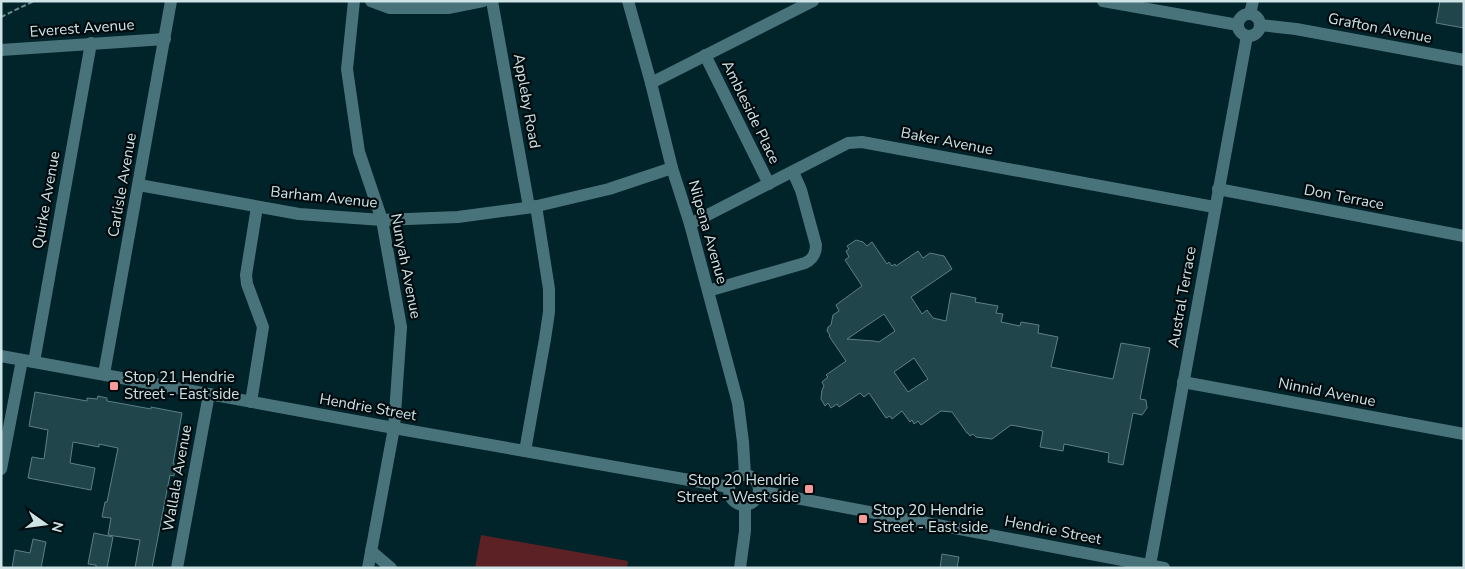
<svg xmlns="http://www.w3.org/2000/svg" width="1465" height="569" font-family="'Nunito Sans',sans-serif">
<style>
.green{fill:#5b2124}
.building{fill:#20454b;stroke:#5a8187;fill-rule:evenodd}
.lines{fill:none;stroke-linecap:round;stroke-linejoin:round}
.path{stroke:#6c888d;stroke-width:2;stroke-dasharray:5 2.5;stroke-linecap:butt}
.minor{stroke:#49737a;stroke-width:12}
.poi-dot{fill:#f59b9a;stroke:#010b0e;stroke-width:2}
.labels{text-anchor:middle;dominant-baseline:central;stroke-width:4.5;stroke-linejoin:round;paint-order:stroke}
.street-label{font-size:15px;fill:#cee3e6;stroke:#010b0e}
.poi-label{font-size:15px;fill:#cee3e6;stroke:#010b0e;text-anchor:start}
</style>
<rect width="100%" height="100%" fill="#00242a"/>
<polygon class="green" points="481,535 628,561 627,568 475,568"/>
<g class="building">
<polygon points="1440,1 1464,1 1464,28 1436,23"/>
<path d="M856,240L863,242L867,246L872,242L887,264L889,262L892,266L895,264L896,266L918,251L923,258L930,253L944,256L952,269L911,297L922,314L927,310L933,318L946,321L951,293L976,298L975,302L998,306L996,313L1003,314L1001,322L1020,326L1021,322L1039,325L1038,333L1058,337L1051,367L1113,379L1121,343L1150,348L1140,399L1146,400L1147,408L1142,415L1133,413L1123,465L1108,462L1109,453L1064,444L1063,451L1040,447L1043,431L1011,425L992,439L976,437L973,434L970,436L968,433H967L952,412L941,411L921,425L918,421L914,424L912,420L910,422L902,411L892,419L890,416L886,418L869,393L864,397L860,393L839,407L837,404L831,408L828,403L825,406L821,399L822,390L824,386L822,382L828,377L826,375L846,361L829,336L830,335L827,331L828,327L831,325L833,315L839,311L836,305L862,286L845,260L849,257L846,251L849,249L847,246ZM884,314L895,331L879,342L874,341L847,339ZM914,358L928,379L908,392L894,372Z"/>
<polygon points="35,392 87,401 87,398 97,399 98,396 107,398 107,401 124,404 151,409 151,407 182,413 173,464 176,464 174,476 170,475 152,568 135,568 140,540 108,535 111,518 102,517 105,502 107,502 118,448 99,444 99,447 73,442 70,463 95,468 91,490 28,478 32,457 44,459 48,430 29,426"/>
<polygon points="94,533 113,537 107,568 96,568 96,565 88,564"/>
<polygon points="33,539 46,542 41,568 12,568 15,550 30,553"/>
<polygon points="942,554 959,557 957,568 940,568"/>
</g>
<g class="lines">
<polyline class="path" points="1,17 34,1"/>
<g class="minor">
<polyline points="354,1 347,69 359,152 382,220 401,327 394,428 368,568"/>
<polyline points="371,1 390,8 448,8 483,1"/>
<polyline points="492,1 529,207"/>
<polyline points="628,1 651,83 672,168 690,224 738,403 743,442 745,475"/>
<polyline points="1103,1 1238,25"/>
<polyline points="1250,14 1253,1"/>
<circle cx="1249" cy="25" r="11"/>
<polyline points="1260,25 1296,29 1464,60"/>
<polyline points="1,50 165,39"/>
<polyline points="705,55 769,184"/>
<polyline points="651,83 813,1"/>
<polyline points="139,185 299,214 382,220 458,217 533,207 609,189 672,168"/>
<polyline points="1218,189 1464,236"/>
<polyline points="690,224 848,143 862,142 1214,207"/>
<path d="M708,291L805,263C813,259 816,254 816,245L801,190L793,172"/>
<polyline points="1,356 394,428 729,487"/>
<polyline points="34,362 91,43"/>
<polyline points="104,374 171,1"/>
<polyline points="1183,382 1464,434"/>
<polyline points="251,402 263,327 247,284 246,275 257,207"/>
<polyline points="525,451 545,339 549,312 549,289 536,206"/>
<polyline points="1,469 22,360"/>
<circle cx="744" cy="490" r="15"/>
<polyline points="759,491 1164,568"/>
<polyline points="371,551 391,568"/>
<polyline points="1150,565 1247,36"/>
<polyline points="177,568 209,394"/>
<polyline points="740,568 745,531 745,505"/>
</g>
</g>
<g class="poi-dot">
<rect x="109" y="381" width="10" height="10" rx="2.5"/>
<rect x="804" y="484" width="10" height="10" rx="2.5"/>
<rect x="858" y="514" width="10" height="10" rx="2.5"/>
</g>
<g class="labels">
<g class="street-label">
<text transform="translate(82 28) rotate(-4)">Everest Avenue</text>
<text transform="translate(1380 28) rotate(11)">Grafton Avenue</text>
<text transform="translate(527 101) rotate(80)">Appleby Road</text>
<text transform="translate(751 112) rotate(64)">Ambleside Place</text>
<text transform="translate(947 141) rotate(11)">Baker Avenue</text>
<text transform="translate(122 185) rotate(-80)">Carlisle Avenue</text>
<text transform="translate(324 197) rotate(6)">Barham Avenue</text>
<text transform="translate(1344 197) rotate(11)">Don Terrace</text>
<text transform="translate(46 200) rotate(-80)">Quirke Avenue</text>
<text transform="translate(708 232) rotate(74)">Nilpena Avenue</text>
<text transform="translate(406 266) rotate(79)">Nunyah Avenue</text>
<text transform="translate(1182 297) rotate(-80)">Austral Terrace</text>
<text transform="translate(1327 392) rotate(11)">Ninnid Avenue</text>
<text transform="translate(368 407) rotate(10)">Hendrie Street</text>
<text transform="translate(177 478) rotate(-80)">Wallala Avenue</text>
<text transform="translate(1053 530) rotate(11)">Hendrie Street</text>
</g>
<g class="poi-label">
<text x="124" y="377">Stop 21 Hendrie<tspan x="124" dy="17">Street - East side</tspan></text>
<text x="799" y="480" text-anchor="end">Stop 20 Hendrie<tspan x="799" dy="17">Street - West side</tspan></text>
<text x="873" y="510">Stop 20 Hendrie<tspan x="873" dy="17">Street - East side</tspan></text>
</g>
</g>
<rect width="1465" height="569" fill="none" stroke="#cee3e6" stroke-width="5"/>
<g transform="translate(45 524) rotate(104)" stroke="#010b0e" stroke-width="4" paint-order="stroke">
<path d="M0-4L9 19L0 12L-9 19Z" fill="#cee3e6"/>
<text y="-8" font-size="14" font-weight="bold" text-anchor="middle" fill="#cee3e6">N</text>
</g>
</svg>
